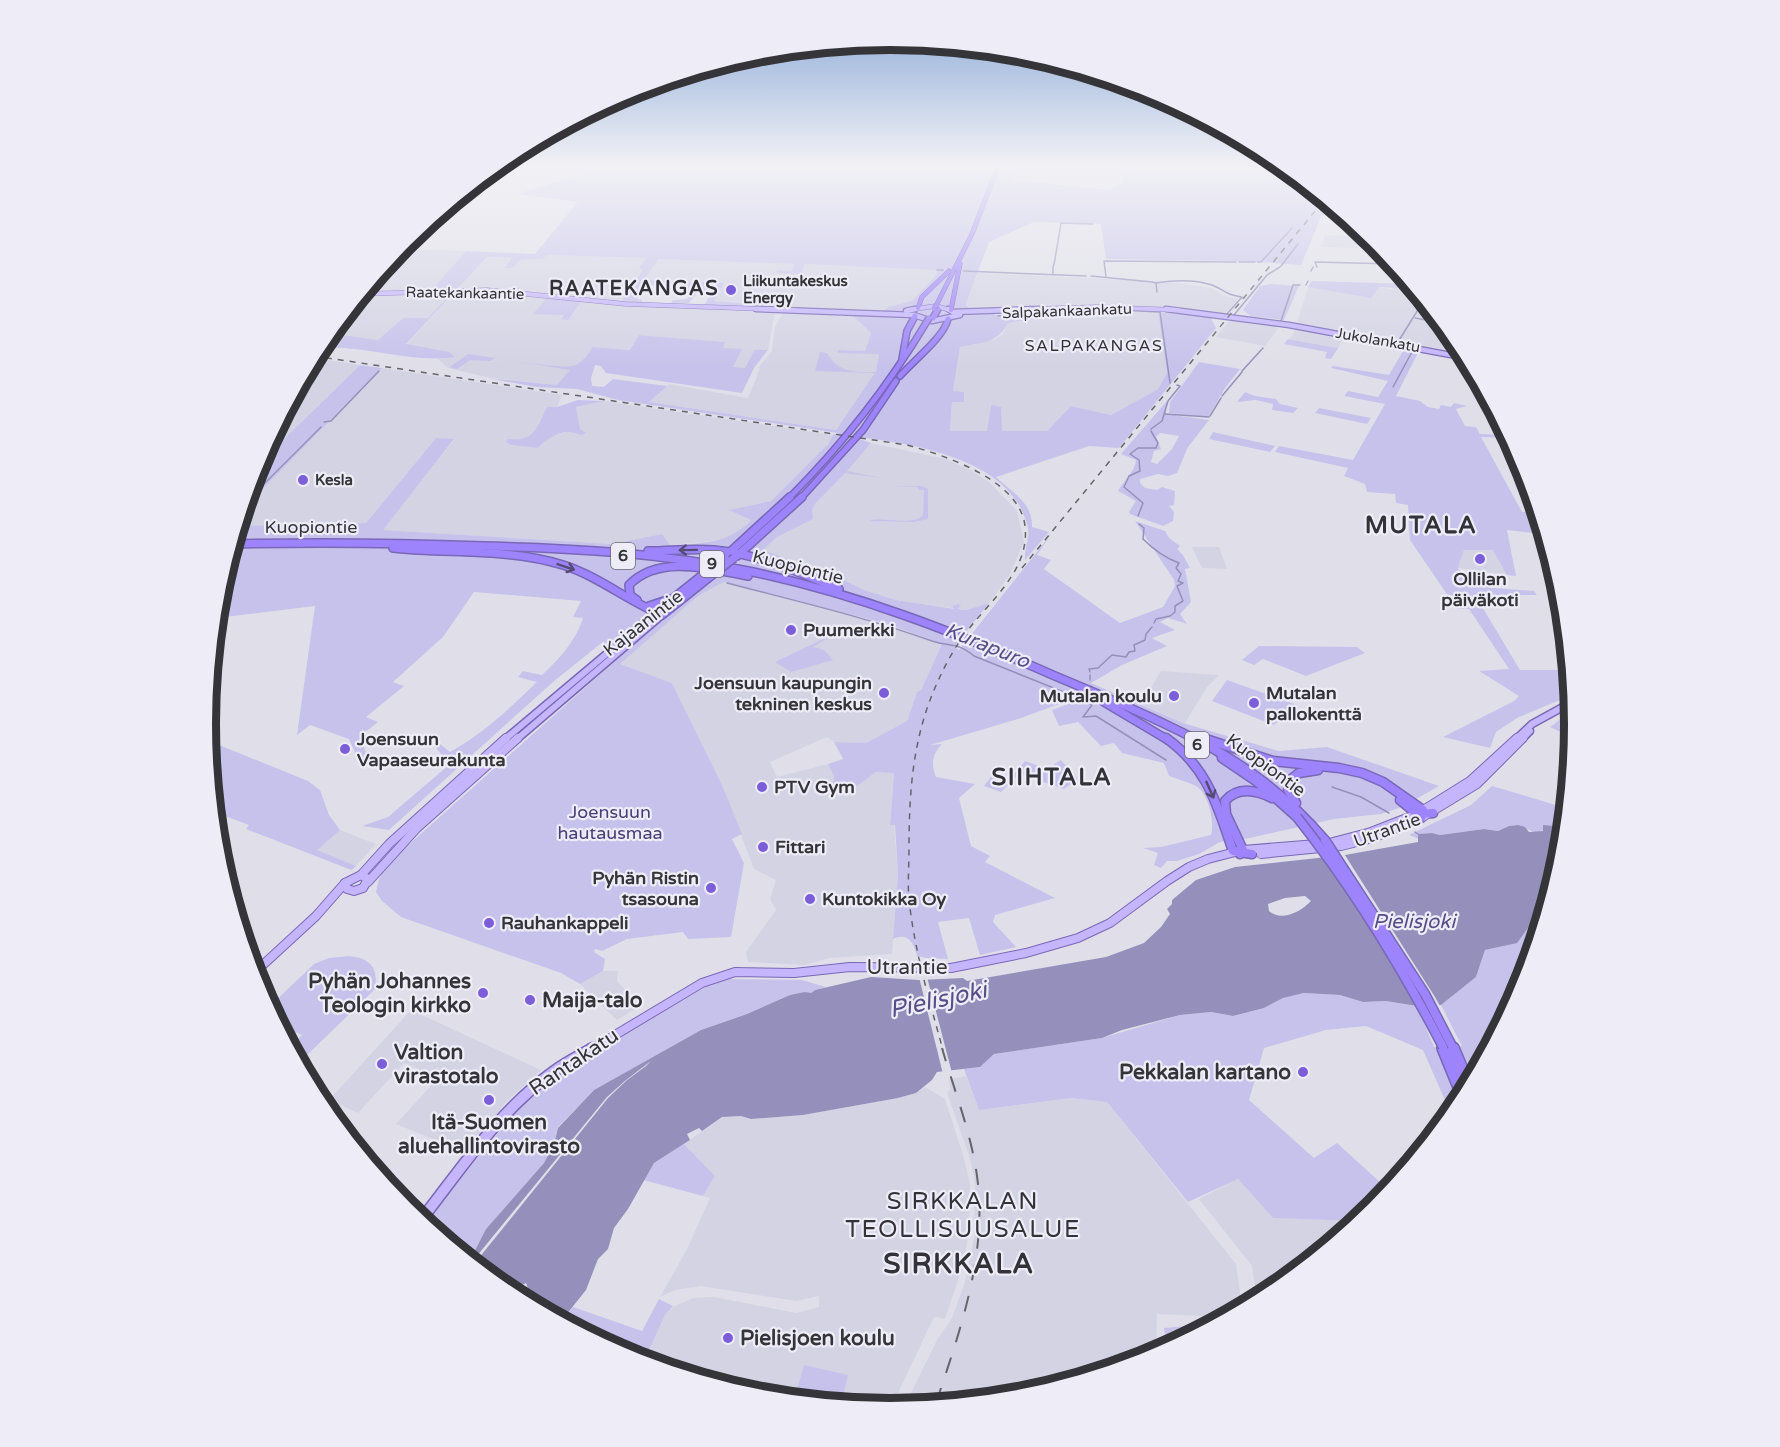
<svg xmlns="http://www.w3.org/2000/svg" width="1780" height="1447" font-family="'Varela Round',sans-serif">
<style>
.built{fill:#d4d3e4}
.green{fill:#c7c2eb;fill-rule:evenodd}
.water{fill:#9590bb;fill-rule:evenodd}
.pier{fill:#e0dfe9}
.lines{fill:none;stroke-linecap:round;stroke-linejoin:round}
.stream{stroke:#9590bb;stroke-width:1.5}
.major-far4-casing{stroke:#7968b7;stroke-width:5}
.major-far3-casing{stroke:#7968b7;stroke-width:7}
.major-far2-casing{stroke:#7968b7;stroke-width:9}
.major-far1-casing{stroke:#7968b7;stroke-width:10}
.major-casing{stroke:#7968b7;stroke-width:13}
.highway-far4-casing{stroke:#7968b7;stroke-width:5}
.highway-far3-casing{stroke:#7968b7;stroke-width:8}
.highway-far2-casing{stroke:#7968b7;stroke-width:10}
.highway-far1-casing{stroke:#7968b7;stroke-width:11}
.highway-casing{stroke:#7968b7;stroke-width:14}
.major-far4{stroke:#c4b5fd;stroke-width:4}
.major-far3{stroke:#c4b5fd;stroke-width:4.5}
.major-far2{stroke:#c4b5fd;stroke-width:6}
.major-far1{stroke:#c4b5fd;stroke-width:8}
.major{stroke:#c4b5fd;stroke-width:10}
.highway-far4{stroke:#9d84fc;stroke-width:4}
.highway-far3{stroke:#9d84fc;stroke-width:5}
.highway-far2{stroke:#9d84fc;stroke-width:7}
.highway-far1{stroke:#9d84fc;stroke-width:8}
.highway{stroke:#9d84fc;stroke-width:11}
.rail-far1{stroke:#65646a;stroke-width:1.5;stroke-dasharray:6 6;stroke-linecap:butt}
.rail{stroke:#65646a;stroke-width:2;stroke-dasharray:16 16;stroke-linecap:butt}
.highway-bridge-far3-casing{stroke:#7968b7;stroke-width:5;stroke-linecap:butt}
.highway-bridge-far2-casing{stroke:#7968b7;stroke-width:8;stroke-linecap:butt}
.highway-bridge-far1-casing{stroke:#7968b7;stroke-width:10;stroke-linecap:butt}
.highway-bridge-casing{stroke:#7968b7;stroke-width:11;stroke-linecap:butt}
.highway-bridge-far3{stroke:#9d84fc;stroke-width:4}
.highway-bridge-far2{stroke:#9d84fc;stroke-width:5}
.highway-bridge-far1{stroke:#9d84fc;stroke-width:7}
.highway-bridge{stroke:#9d84fc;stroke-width:8}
.oneway{stroke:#544c73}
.poi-dot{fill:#7b5ed8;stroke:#edecf7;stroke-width:2}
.labels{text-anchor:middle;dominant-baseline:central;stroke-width:4.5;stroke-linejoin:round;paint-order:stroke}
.far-poi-label{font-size:15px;font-weight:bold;fill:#353438;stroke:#edecf7;text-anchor:start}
.far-street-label{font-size:15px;fill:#353438;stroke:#edecf7}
.far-neighbourhood-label{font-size:16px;letter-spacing:1.5px;fill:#333239;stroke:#edecf7}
.shield{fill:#edecf7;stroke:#6c6b71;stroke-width:1.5}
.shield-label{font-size:16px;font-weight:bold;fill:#353438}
.street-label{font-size:18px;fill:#353438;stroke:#edecf7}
.poi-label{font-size:18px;font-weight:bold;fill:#353438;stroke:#edecf7;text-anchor:start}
.park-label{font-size:18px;fill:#493e77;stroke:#edecf7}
.far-district-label{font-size:20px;font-weight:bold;letter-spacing:1.5px;fill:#333239;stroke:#edecf7}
.water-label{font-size:20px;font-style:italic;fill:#574d87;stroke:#edecf7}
.near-street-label{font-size:21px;fill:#353438;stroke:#edecf7}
.near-poi-label{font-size:21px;font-weight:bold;fill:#353438;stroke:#edecf7;text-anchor:start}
.district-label{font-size:24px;font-weight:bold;letter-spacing:1.5px;fill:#333239;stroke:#edecf7}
.near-water-label{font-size:24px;font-style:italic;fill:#574d87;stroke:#edecf7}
.near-neighbourhood-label{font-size:24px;letter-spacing:1.5px;fill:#333239;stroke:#edecf7}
.near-district-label{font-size:28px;font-weight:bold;letter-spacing:1.5px;fill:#333239;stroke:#edecf7}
.rim{fill:none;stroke:#353438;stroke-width:8}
</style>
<rect width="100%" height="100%" fill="#e0dfe9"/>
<g class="built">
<polygon points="1325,235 1355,236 1358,248 1322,247"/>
<polygon points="398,249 466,251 434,289 454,290 428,318 403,318 378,340 343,335 348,329 333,328"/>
<polygon points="547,255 647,258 640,268 644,269 619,306 775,312 768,350 754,350 745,368 733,367 722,348 725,342 639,335 630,350 592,347 564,386 486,377 448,368 438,359 454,357 406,345 487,257 529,260 543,259"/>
<polygon points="659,259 794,264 791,271 777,270 801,274 805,264 938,269 935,276 912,301 888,307 882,312 755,308 756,304 744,302 713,301 723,284 644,281"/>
<polygon points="978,273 1171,282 1211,288 1225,296 1238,299 1226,314 1163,308 981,310 970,308 966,304"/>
<polygon points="1394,286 1415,289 1459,343 1465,354 1297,323 1308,287 1371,298 1379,287 1392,289"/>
<polygon points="1119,311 1158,312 1167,373 1158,389 1111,415 1071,406 1047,431 1001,431 991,405 987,431 950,431 952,401 964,402 953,392 960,347 994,339 1002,335 1008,323 1061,314"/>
<polygon points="783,313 853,316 871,333 865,351 838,350 879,354 876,373 836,430 648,402 669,384 748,398 760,369 758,368 772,351 775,327"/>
<polygon points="1231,319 1276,326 1278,329 1265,346 1216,337"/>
<polygon points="1296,329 1344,337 1338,348 1290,339"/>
<polygon points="313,358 360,365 276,447 266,446"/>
<polygon points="382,368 562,395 557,407 547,407 533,434 522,441 507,442 511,445 538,448 551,435 573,431 581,435 585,433 580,430 576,407 604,401 833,435 828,444 771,501 730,510 751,519 741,531 726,538 704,542 670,545 662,534 612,544 382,530 454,440 436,438 366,523 238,526 243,509"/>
<polygon points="871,443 946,459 972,471 989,482 1017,511 1024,542 1009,576 989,603 966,610 896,600 864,590 844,580 763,550 777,537 813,519 811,510 815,504"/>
<polygon points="1192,547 1219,547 1227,569 1202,568"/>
<polygon points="1464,550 1494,550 1507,575 1458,568"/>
<polygon points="724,582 888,624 942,644 921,690 917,692 907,721 866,743 834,742 827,737 770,762 777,777 828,764 835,776 849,792 876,772 894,772 890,825 894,825 898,874 892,954 829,958 805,965 748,962 746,952 776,910 770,899 776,880 754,869 722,785 672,683 619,664 698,596"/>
<polygon points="1161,671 1162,671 1219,675 1207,687 1185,723 1141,704"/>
<polygon points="340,830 376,844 356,866 316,850"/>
<polygon points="603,971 618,971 617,981 640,1006 617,1020 580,984"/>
<polygon points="411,1010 541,1070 506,1102 467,1153 396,1124 438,1078 404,1063 358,1113 329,1100"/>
<polygon points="966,1076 979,1110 1071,1098 1107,1102 1236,1264 1242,1308 1224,1317 1157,1314 1156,1354 1023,1395 904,1407 937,1340 952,1318 965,1282 974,1237 975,1182 970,1158 947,1093 950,1089 949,1079"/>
<polygon points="925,1087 945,1099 964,1158 970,1184 969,1229 964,1262 945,1319 934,1317 891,1408 811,1400 779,1394 711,1381 644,1361 665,1315 673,1307 693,1298 714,1297 796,1313 819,1307 819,1296 796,1301 701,1286 675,1290 660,1297 687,1249 710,1198 703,1196 715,1176 684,1144 722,1117 741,1116 751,1119 803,1115 898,1098 916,1093"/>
<polygon points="1238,1179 1273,1218 1357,1221 1270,1293 1257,1300 1252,1266 1199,1199"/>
</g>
<g class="green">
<polygon points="499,164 538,164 475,183"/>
<path d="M616,164C648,158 712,179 737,167L722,164H1023H1019L1013,180L1108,190L1124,182L1118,164L1162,165L1224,172H1292L1333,205L1321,217L1301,265L1243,261L1106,259L1101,224L1034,222L989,242L966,304L969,308L993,310L995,315L1059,311L1061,314L1008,323C997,344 982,342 960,347L953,391L964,392V402H952L950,431H987L991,405L1001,407L1002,431H1047L1071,406L1111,415L1158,389L1167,373L1158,312L1210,316L1216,328L1119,448L1089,446L996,477C1012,493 1033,502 1032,527L1049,532L1025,560C1024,548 1031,537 1027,524C1009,457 909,443 851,436L871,443L847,471L881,478L845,473L815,504L812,510L813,519L777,537L763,550L844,580L864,590L896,600L955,609L952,606L958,604L961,606L957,609L966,610L989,603L954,647L959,650L1052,533L1037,555L1051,560L1044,569L1120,623L1163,607L1175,586L1174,580L1135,521L1165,531L1169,538L1180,546L1177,549L1183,555L1190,568L1185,569L1191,602L1180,614L1187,624L1168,618L1160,622L1175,630L1152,638L1167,646L1122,665L1091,683L1186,724L1279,751L1327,747L1439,786L1402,807L1381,814L1334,819L1245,839L1220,842L1199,854L1177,861H1167L1161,868L1154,865L1158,853L1143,848L1161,847L1211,835C1215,822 1208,793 1196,786C1188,782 1177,779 1169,776L1164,763L1122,753L1114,743L1101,746L1078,722L1059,726L1052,710L1071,703L1073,699L1021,718L930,745L942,744C932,755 931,763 936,777L975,784L959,798L971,846L990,856L985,862L1055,898L995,915L993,922L1016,947L980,955L969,918L938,922L948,959L926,958L917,956C914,943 908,932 893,939L898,874L895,825H890L894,773L876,772L849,792L833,786L834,776L828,764L843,759L834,742L866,743L907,721L917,692L921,690L942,644L888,624L724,582L698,596L620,664L672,683L722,785L742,834L732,839L744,863L731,937L688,939L683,932L627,939L602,951L595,949L594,952L605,959L603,971L580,984L561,973L401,917L382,901L376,892L379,879L388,863L614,662L604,641L553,682L389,830L362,826L388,817L450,764L430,741L434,739L450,752C483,734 510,708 537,682L518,677L523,671L542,675C560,658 575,642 583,618L573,617L581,601L474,592L443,637L393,682L404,686L366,717L378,722L360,736L368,758L359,761L349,739L310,725L297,735L315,606L216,618L219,590L238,526L366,523L436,438L454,439L383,530L612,544L662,534L670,545C702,543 729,544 751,520L729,510L771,501L828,444L833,435L838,433L618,400L577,389L536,387L488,378L557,385L570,370L495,358L490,361L470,360L457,369L450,367L468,354C488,356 562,371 576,365C583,361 588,354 592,347L630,350L639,335L725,342L723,348L742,349L733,367L745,368L754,350H768L754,368L742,393L606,373L601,366L595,365L591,378L592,386L604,387L613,379L667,386L649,402L836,430L875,373L815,371L820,352L827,353C838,373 855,372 876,372L879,354L838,353V350L865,351L871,333L851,314L882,312L888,307L912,301L935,276L938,270L805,264L801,274L776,273L777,270L791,271L794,264L659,259L644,280L724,283L714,301L757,304L755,308L704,306L711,293L698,292L689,303H671L673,300L687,299L692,292L680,290L681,286L646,285L637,299L642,300V304L621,302L643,270L639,268L646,258L547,255L543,259L520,260L513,268H505L512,258L487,257L406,344L449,352L455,357C410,364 364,344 318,348L333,328L349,329L343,335L378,340L403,318H428L454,290L433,289L466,251L535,254L578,202L517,194Z"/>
<polygon points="1312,281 1411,284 1415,289 1379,287 1371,298 1308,287"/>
<polygon points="1271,284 1299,286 1284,320 1250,316 1243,310 1260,286"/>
<polygon points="548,297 581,302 568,320 562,319 564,315 533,314"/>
<polygon points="1352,338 1419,351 1396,396 1420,401 1428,407 1439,409 1441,405 1451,407 1454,403 1467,406 1456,409 1465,426 1476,427 1480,434 1508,435 1510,438 1481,437 1522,512 1536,512 1543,529 1535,528 1533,533 1507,530 1516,576 1507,575 1493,550 1464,550 1458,568 1470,586 1534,591 1537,595 1475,595 1520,670 1569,670 1572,695 1517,718 1496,732 1490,748 1443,737 1514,701 1519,696 1479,671 1509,669 1469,609 1457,609 1410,540 1408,505 1396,503 1395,494 1367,492 1365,484 1344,476 1348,468 1275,452 1279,446 1353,460 1385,404 1344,396 1348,391 1378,397 1388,381 1331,368 1333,366 1389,375 1403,351 1351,340"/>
<polygon points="1288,339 1338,348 1331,359 1325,358 1327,352 1284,344"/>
<polygon points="1199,362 1240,369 1225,388 1208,417 1169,413 1170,402"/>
<polygon points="360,365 382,368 243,509 258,461 266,446 276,447"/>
<polygon points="1245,392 1255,396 1276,399 1280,404 1298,408 1293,413 1272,410 1273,404 1256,400 1237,402"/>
<path d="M578,400L604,401L576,407L580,429L586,433L581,435C564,427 550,436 538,448L511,445L506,442L508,439C535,442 536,428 547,407H557Z"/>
<path d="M1167,401L1166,414L1209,420L1188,447L1177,473L1168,476L1158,474L1140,479V483L1145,488L1157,490L1162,487L1175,491L1174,505L1169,506L1174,512L1173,521L1163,526L1130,514L1129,512L1136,501L1118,491C1123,481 1135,472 1136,460L1121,454ZM1160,433L1179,436L1172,449L1157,464L1151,462L1154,451L1161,449L1156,437Z"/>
<polygon points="1319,408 1371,418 1367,424 1315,413"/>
<polygon points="1213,432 1275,446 1270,452 1209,439"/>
<path d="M894,486H922L928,489V519L914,522L869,521C883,516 911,527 923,515L924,490H919L918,487Z"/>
<polygon points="836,633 813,647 824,650 833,660 791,672 775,662"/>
<polygon points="1259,646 1357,647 1365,653 1306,676 1263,659 1254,665 1242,660"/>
<polygon points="1227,680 1297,705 1274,725 1212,701"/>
<polygon points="1573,710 1573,738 1550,727"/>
<polygon points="207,740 308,781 320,790 329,815 340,830 317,850 356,866 352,870 346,868 246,829 249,825 214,812"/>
<polygon points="1061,760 1078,779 1064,789 1019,774 1001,792 984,786 992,775 1009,780 1025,761 1047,769"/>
<polygon points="1492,786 1566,808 1564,827 1556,825 1536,833 1518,825 1509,826 1498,831 1484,829 1440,835 1432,833 1418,835 1419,839 1409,835 1471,805"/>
<path d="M1542,920L1522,986L1459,1104L1451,1114L1423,1050L1366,1026L1326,1030L1264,1048L1249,1100L1314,1158L1337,1143L1382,1184H1393L1374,1208L1357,1221L1273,1218L1238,1179L1188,1202L1107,1102L1071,1098L979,1110L964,1069L980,1067L994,1054L1102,1038L1180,1015L1211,1012L1233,1016L1264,1008L1283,998L1304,993L1340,995L1363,1002L1386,1001L1417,1006L1434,1047L1462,1046L1441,1005L1476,977L1485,950C1506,947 1522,938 1533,921Z"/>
<path d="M349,956C370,958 379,968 375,989L299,1063L290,1047L302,1035L279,1025L269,1007L314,964L329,958Z"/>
<polygon points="729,979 802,980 826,987 815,990 811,993 790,995 747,1014 701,1030 594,1090 558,1127 554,1144 544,1163 486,1229 470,1260 424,1222 531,1094 557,1074 706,987"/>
<polygon points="684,1144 715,1176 703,1196 643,1180 654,1163"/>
<polygon points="659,1299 673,1306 665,1315 644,1361 628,1356 562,1320 573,1307 642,1331"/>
<polygon points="1212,1324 1173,1345 1166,1340 1164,1328"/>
<polygon points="804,1365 848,1375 842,1400 797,1390"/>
</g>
<path class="water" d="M1518,825L1525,827L1529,832L1543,831V825L1564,827L1561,857L1542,920L1533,921L1517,943L1485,950L1476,977L1441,1005L1417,1006L1386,1001L1363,1002L1340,995L1304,993L1283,998L1264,1008L1233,1016L1211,1012L1180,1015L1122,1030L1102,1038L994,1054L980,1067L937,1072L932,1080L916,1093L898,1098L803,1115L751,1119L741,1116L722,1117L702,1131L699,1128L687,1134L690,1140L654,1163L628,1209L614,1228L608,1249L598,1259L586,1290L562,1320L521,1299L524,1293L529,1291L526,1283L516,1288L515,1296L470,1260L486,1229L544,1163L554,1144L558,1128L594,1090L701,1030L747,1014L790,995L805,992L811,993L815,990L871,977L919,980L963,978L967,981L1106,957L1144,943L1161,927L1170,914L1167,909L1172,904V900L1196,880L1235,867L1345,855L1418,842V834L1432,833L1440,835L1484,829L1498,831L1509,826ZM1305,896L1311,901C1301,912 1281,922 1269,911L1268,904L1285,898Z"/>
<g class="pier">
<polygon points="1343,852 1435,997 1441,1008 1429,1009 1332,854"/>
<polygon points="919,977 927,977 952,1073 943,1074"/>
<polygon points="651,1061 646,1066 627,1080 608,1098 474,1264 472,1262 607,1097 626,1080"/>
</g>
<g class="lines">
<g class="stream">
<polyline points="1055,259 1061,223 1093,224"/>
<polyline points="1239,262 1255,262"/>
<polyline points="1258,262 1261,262 1292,228"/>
<polyline points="1281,266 1298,244"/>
<polyline points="1053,267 1055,260"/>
<polyline points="1317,267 1315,262 1394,264"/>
<polyline points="1053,268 1053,274"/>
<polyline points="937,270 943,270"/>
<polyline points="964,271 1086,276"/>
<polyline points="1311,271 1313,267"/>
<polyline points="1091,276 1152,282 1156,283 1157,292"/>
<polyline points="1106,277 1104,261 1236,262"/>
<path d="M1155,283C1174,280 1194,279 1212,285C1225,290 1225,295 1242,297L1227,314"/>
<polyline points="1306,285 1308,281"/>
<polyline points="1071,312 1116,310 1160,312 1170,383"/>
<polyline points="1234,315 1267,275 1280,267"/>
<polyline points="998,316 1061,313"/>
<polyline points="1415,318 1442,323"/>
<polyline points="1281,321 1293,285 1300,285"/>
<polyline points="1398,342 1424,300"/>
<polyline points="1458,351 1464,352"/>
<polyline points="1242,371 1263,348"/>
<polyline points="1393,387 1413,350"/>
<polyline points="1222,396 1242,372"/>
<polyline points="1165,414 1209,417"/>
<polyline points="1210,416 1221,398"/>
<polyline points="324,422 331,421 379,371"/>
<polyline points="1151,429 1162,421 1168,401 1180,386 1177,385"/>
<polyline points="249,499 321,427"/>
<polyline points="1138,516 1143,503 1124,487 1129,476 1140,471 1139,460 1130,454 1138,448 1156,448 1158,443 1151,431"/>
<path d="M1139,524L1144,528L1143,539C1154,550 1165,558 1179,563L1176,568L1181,574L1178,581L1183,583L1177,586L1183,601L1175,606V612L1170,616L1156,619L1154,623"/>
<path d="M727,583C796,601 865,617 932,641C950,647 958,642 974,656L1086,701L1092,705L1083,717L1096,716L1166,760"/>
<polyline points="1090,672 1089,669 1098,668 1112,655 1126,657 1129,652 1135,651 1134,645 1145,640 1146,634 1152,627"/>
<polyline points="1090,675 1090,680"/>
<polyline points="1332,787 1361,797 1389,813"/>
<polyline points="1415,832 1418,834"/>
</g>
<defs>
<g id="major-far4">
<polyline points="361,294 487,290 626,304 795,310"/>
<polyline points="908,310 936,306 950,310"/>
<polyline points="998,310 1099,307 1178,310"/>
</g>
<g id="major-far3">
<polyline points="756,309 914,315"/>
<polyline points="948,309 953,312"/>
<polyline points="1166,309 1289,325 1467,358"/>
<polyline points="906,311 915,309"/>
<polyline points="953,312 1041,309"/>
<polyline points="914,315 932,321 960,315"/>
</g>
<g id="major-far2">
<polyline points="504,740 655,613"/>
<polyline points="516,740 662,615"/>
<polyline points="1515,740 1532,724 1572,702"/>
<polyline points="1521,740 1530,731"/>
</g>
<g id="major-far1">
<polyline points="1261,854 1341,846 1373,838 1421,818 1477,784 1523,738"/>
<polyline points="361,875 389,844 506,738"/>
<polygon points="361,875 368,879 363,888 354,891 347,889 345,883"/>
<polyline points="368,882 417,828 518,738"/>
<polyline points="254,973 316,916 345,883"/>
<polyline points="590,1050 702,983 735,972 794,973 850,967 951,968 1026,953 1078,938 1110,923 1167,881 1189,867 1208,859 1243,850 1329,843 1371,832 1417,814 1470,781 1517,738"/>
</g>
<path id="major" d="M421,1220C461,1169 499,1111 553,1072C565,1063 579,1056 593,1048"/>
<g id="highway-far4">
<polyline points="937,304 972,234 999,164"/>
<polyline points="918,308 922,297 949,271"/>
<polyline points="951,310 960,264"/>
</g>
<g id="highway-far3">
<polyline points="933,318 938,309"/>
<polyline points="902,359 907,331 915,316"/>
<path d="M900,376C914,360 944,337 948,319"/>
<path d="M789,498C842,445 887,388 926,323"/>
<polyline points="801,498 863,430 896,381"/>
</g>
<g id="highway-far2">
<path d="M233,544C317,542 400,543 484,546C572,548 661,553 748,571C855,593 955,632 1055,676C1103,696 1151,716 1197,740"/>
<path d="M393,548C449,554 509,548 563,565C598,576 628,601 662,615L712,575"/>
<path d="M648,551C670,551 692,548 714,550C758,554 799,572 839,589"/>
<polyline points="728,554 790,497"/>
<polyline points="737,556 802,497"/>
<path d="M637,600L630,595L629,585C658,554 711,569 748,576"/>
<polyline points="649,606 670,599"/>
<polyline points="655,613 705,573"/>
<polyline points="1104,702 1168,740"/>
</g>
<g id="highway-far1">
<path d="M1166,738C1208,768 1217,805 1233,851L1252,854"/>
<path d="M1194,738C1245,765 1287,796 1325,840"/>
<polyline points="1206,739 1273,761 1339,768 1362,773 1383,782 1423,810 1421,818"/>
<polyline points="1222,758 1256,781 1297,817"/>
<polyline points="1400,800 1417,814 1433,813"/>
<polyline points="1296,803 1288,790 1290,780 1299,773 1318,770"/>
<path d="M1240,854L1243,850L1226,814L1225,801C1238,786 1256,790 1272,798"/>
<polyline points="1452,1046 1454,1050"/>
<polyline points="1443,1047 1444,1050"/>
</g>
<g id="highway">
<polyline points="1443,1048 1463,1097"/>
<polyline points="1453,1048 1469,1086"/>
</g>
</defs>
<use href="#major-far4" class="major-far4-casing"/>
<use href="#major-far3" class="major-far3-casing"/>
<use href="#major-far2" class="major-far2-casing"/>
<use href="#major-far1" class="major-far1-casing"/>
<use href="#major" class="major-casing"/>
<use href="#highway-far4" class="highway-far4-casing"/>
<use href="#highway-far3" class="highway-far3-casing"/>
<use href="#highway-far2" class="highway-far2-casing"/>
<use href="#highway-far1" class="highway-far1-casing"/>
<use href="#highway" class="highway-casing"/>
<use href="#major-far4" class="major-far4"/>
<use href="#major-far3" class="major-far3"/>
<use href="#major-far2" class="major-far2"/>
<use href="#major-far1" class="major-far1"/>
<use href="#major" class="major"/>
<use href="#highway-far4" class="highway-far4"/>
<use href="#highway-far3" class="highway-far3"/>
<use href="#highway-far2" class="highway-far2"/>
<use href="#highway-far1" class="highway-far1"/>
<use href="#highway" class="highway"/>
<g class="rail-far1">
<path d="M314,356L907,445C944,455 1020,480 1025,526C1030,569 992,599 968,630C956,645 946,663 938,681C913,735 909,790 909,849C909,869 907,889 910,908C916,956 930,1003 943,1050"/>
<polyline points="1022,568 1325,199"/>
</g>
<path class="rail" d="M936,1403C960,1331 988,1253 977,1176C971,1132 954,1090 942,1048"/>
<defs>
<polyline id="highway-bridge-far3" points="934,309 937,304"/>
<polyline id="highway-bridge-far2" points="926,323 929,318"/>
<g id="highway-bridge-far1">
<polyline points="705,573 725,557"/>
<polyline points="712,575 734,558"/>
</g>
<g id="highway-bridge">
<path d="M1297,817C1353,888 1401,966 1443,1047"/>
<polyline points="1325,840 1425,994 1452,1046"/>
</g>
</defs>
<use href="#highway-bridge-far3" class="highway-bridge-far3-casing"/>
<use href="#highway-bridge-far2" class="highway-bridge-far2-casing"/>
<use href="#highway-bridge-far1" class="highway-bridge-far1-casing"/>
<use href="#highway-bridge" class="highway-bridge-casing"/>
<use href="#highway-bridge-far3" class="highway-bridge-far3"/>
<use href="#highway-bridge-far2" class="highway-bridge-far2"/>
<use href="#highway-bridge-far1" class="highway-bridge-far1"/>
<use href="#highway-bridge" class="highway-bridge"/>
</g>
<defs><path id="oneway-shaft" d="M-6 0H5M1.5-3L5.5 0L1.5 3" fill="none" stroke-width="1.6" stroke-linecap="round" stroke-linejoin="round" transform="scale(1.5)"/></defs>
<g class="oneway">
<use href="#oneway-shaft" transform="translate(688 550) rotate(179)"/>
<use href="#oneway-shaft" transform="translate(566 567) rotate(19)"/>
<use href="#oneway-shaft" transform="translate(1210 790) rotate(66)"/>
</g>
<linearGradient id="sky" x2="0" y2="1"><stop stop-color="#87a6d6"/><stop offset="0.45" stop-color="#f1f1f5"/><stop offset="1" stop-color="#f1f1f5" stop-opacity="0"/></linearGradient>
<rect width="1780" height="366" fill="url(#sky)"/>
<g class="poi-dot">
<circle cx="731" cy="290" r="6"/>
<circle cx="303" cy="480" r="6"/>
<circle cx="1480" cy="559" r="6"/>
<circle cx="791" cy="630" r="6"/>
<circle cx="884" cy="693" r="6"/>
<circle cx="1174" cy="696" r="6"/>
<circle cx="1254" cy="703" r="6"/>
<circle cx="345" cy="749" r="6"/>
<circle cx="762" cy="787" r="6"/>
<circle cx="763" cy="847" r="6"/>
<circle cx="711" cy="888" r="6"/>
<circle cx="810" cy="899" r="6"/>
<circle cx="489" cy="923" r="6"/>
<circle cx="483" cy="993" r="6"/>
<circle cx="530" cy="1000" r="6"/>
<circle cx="382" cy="1064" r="6"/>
<circle cx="1303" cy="1072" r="6"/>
<circle cx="489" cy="1100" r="6"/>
<circle cx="728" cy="1338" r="6"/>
</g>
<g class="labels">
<g class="far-poi-label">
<text x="743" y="281">Liikuntakeskus<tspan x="743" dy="17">Energy</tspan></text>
<text x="315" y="480">Kesla</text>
</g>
<g class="far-street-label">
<text transform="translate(465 293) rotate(1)">Raatekankaantie</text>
<text transform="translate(1067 311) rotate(-2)">Salpakankaankatu</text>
<text transform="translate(1378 340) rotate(10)">Jukolankatu</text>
</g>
<g class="far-neighbourhood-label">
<text x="1094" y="346">SALPAKANGAS</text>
</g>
<g class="shield">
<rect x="611" y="543" width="24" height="26" rx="4.5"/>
<rect x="700" y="551" width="24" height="26" rx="4.5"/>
<rect x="1185" y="732" width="24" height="26" rx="4.5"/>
</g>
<g class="shield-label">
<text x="623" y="556">6</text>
<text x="712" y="564">9</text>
<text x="1197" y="745">6</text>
</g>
<g class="street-label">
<text x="311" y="527">Kuopiontie</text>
<text transform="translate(798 567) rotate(14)">Kuopiontie</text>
<text transform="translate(643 623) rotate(-38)">Kajaanintie</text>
<text transform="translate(1266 765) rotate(36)">Kuopiontie</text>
<text transform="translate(1387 830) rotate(-20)">Utrantie</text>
</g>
<g class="poi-label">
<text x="1480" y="579" text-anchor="middle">Ollilan<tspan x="1480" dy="21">päiväkoti</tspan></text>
<text x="803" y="630">Puumerkki</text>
<text x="872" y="683" text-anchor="end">Joensuun kaupungin<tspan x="872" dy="21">tekninen keskus</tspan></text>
<text x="1266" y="693">Mutalan<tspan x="1266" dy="21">pallokenttä</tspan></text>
<text x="1162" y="696" text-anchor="end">Mutalan koulu</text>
<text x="357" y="739">Joensuun<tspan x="357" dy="21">Vapaaseurakunta</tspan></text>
<text x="774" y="787">PTV Gym</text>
<text x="775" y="847">Fittari</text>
<text x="699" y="878" text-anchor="end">Pyhän Ristin<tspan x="699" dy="21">tsasouna</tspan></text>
<text x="822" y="899">Kuntokikka Oy</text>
<text x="501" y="923">Rauhankappeli</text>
</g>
<g class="park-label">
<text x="610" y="812">Joensuun<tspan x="610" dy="21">hautausmaa</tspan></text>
</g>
<g class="far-district-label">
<text x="634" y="289">RAATEKANGAS</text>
</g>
<g class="water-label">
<text transform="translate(987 646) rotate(22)">Kurapuro</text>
<text x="1414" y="922">Pielisjoki</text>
</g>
<g class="near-street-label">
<text x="907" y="967">Utrantie</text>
<text transform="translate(574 1062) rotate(-34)">Rantakatu</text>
</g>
<g class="near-poi-label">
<text x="471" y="981" text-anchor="end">Pyhän Johannes<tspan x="471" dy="24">Teologin kirkko</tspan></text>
<text x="542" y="1000">Maija-talo</text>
<text x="394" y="1052">Valtion<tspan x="394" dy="24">virastotalo</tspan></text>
<text x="1291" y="1072" text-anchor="end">Pekkalan kartano</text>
<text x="489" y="1122" text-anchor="middle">Itä-Suomen<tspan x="489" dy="24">aluehallintovirasto</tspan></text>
<text x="740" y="1338">Pielisjoen koulu</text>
</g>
<g class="district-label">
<text x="1421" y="525">MUTALA</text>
<text x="1052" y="777">SIIHTALA</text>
</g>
<g class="near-water-label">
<text transform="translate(938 1000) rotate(-12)">Pielisjoki</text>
</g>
<g class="near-neighbourhood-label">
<text x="963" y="1201">SIRKKALAN<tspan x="963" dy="28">TEOLLISUUSALUE</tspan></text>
</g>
<g class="near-district-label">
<text x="959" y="1264">SIRKKALA</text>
</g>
</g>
<path d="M0 0H1780V1447H0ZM216 724a674 674 0 1 1 1348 0a674 674 0 1 1-1348 0Z" fill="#edecf7" fill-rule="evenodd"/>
<path class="rim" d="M216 724a674 674 0 1 1 1348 0a674 674 0 1 1-1348 0Z"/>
</svg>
